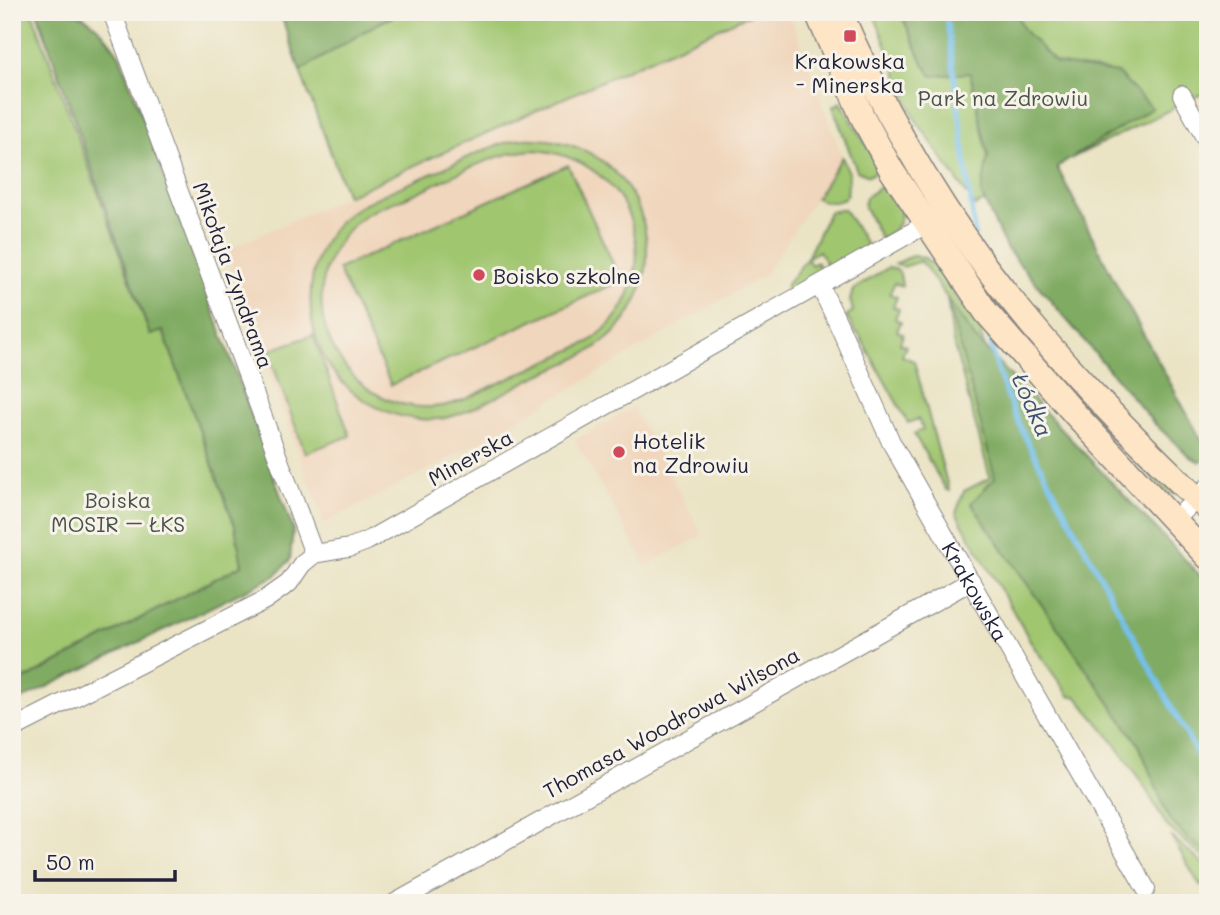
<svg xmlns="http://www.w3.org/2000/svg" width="1220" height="915" font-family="Mali,sans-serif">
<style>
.built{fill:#f0d6bc}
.green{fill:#a0c670;stroke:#617456;stroke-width:2;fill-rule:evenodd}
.forest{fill:#80ab62;stroke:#51664e;stroke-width:2}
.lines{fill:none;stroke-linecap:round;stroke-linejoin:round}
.stream{stroke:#74c1ee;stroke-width:5}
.street-casing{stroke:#868280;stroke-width:20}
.secondary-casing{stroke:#868280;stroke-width:27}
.street{stroke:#fff;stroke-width:18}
.secondary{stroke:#fde5c5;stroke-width:24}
.tram{stroke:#22223b;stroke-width:2}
.poi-dot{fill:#d1495b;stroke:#f7f3e8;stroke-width:2.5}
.labels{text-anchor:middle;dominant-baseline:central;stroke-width:6;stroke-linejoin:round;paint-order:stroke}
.poi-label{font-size:21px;fill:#22223b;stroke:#f7f3e8;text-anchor:start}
.park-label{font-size:21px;fill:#48534b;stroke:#f7f3e8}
.street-label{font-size:21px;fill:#22223b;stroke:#f7f3e8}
.water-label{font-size:23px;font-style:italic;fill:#3b5271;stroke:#f7f3e8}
</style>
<rect width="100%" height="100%" fill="#f7f3e8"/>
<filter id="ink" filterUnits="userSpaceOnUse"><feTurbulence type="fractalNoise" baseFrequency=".0143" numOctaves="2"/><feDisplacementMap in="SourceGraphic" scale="14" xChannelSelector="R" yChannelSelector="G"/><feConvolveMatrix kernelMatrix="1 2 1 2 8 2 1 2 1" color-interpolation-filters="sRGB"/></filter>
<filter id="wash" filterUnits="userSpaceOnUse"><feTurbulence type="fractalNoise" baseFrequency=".00686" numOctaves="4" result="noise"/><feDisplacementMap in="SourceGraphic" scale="28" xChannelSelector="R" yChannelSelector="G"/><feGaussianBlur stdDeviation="1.57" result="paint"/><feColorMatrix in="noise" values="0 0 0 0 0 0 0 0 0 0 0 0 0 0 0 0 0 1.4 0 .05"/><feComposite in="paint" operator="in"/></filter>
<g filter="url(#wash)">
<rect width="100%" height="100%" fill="#eae3c4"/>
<g class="built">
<polygon points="755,12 789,12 842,157 765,274 480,442 324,524 225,251"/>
<polygon points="633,407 703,535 646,566 575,440"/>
</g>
<g class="green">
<polygon points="16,12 32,12 150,335 163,331 235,526 242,565 12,686 12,14"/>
<polygon points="402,12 536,12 544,26 572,12 755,12 347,196 300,71 375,25"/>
<polygon points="873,12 1208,12 1208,91 975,206 914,117"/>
<polygon points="841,102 880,169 869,176 857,171 833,107"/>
<path d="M521,139C561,137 600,150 624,183C662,233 652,306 602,343C581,359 554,368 531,379C507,391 484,405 459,414C411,432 351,404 326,361C298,312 307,236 360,206C383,193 409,184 433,173C462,160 490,145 521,139ZM533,150C637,156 675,282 589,342C558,356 527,370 497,384C479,392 462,403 442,406C353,419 289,317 339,242C346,232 355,222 365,215C380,206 398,201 414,194C452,177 491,153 533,150Z"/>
<path d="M842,157L849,173L847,195C840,205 825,203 816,198Z"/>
<polygon points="568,165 621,281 391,385 338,269"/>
<path d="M888,181C901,205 911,223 881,239L864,206L866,197Z"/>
<path d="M844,209L868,247L833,266L827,265L819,251L807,258L811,265L817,262L821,270L819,274C808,280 801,289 790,295L786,286L807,258L829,212Z"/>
<polygon points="951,238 1177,494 1169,494 1111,437 1002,315"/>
<polygon points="912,256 925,258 934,266 980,331 990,370 1208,788 1208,861 1167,826 1144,786 1114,742 1076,696 1070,697 1034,647 956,513 964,491 990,478 953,341 947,298 921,261 903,267 895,264"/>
<polygon points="889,267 897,270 900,274 902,286 894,283 890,294 897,297 893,307 899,309 895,319 901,322 897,331 903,334 900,344 906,346 902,356 914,361 949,491 946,490 914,434 923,429 918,419 908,423 858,333 856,333 846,316 853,311 850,300 853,290"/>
<polygon points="313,335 350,436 305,453 268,351"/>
<polygon points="1171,836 1208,868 1208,882 1200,886"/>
</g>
<g class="forest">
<path d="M37,12C48,12 61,10 71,12C94,17 108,39 120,56L293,529L290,560L275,576L12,704V686L242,565L235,526L163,331L150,335Z"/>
<polygon points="280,12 402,12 375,25 300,71"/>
<polygon points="900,12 1016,12 1024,30 1056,63 1117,73 1152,108 1057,167 1123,297 1208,452 1208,459 1200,462 1190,457 1154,423 1006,248 981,194 988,156 970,73 932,76 923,63"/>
<polygon points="947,298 975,338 1208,584 1208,854 1188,839 1169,819 1139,745 971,503 995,478"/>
</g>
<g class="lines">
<g class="stream">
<polyline points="946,12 975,235"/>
<path d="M988,328C994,369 1011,408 1029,445L1208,774"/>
</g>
</g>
</g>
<g filter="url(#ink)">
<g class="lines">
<defs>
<g id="street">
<polyline points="112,12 314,554"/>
<polyline points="1182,95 1208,143"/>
<path id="s1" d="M820,286L837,321L891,442L1146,889"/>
<polyline points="1174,521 1208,487"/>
<polyline points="12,729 265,600 289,583 302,564 314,554 349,548 367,541 937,218"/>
<polyline points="395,903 971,581"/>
</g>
<g id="secondary">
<polyline points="817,12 862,116 892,171 986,312 1075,414 1208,557"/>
<path d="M840,12C877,99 929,190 985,266C1051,354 1128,433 1208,509"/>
</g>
</defs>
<use href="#street" class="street-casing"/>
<use href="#secondary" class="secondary-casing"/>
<use href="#street" class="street"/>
<use href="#secondary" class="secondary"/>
<polyline class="tram" points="1198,903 1208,895"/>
</g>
</g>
<g class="poi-dot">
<rect x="843" y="29" width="14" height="14" rx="3.5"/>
<circle cx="479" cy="275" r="7"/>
<circle cx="619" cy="452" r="7"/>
</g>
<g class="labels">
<g class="poi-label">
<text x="850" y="60" text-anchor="middle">Krakowska<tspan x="850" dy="24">- Minerska</tspan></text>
<text x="493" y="275">Boisko szkolne</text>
<text x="633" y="440">Hotelik<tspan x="633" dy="24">na Zdrowiu</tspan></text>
</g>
<g class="park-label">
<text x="1003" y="97">Park na Zdrowiu</text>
<text x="118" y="499">Boiska<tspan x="118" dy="24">MOSIR – ŁKS</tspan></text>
</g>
<g class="street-label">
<text transform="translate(234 275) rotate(70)">Mikołaja Zyndrama</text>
<text transform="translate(470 457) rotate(-29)">Minerska</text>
<text stroke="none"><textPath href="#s1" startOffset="343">Krakowska</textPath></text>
<text transform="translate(671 722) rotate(-29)">Thomasa Woodrowa Wilsona</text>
</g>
<g class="water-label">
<text transform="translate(1033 405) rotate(66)">Łódka</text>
</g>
</g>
<rect width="1220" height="915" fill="none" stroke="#f7f3e8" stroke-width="42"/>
<path d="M35 870v10h140v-10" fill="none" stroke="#22223b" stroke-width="3.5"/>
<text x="46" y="870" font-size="21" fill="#22223b" stroke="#f7f3e8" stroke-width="5" paint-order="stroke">50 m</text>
</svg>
